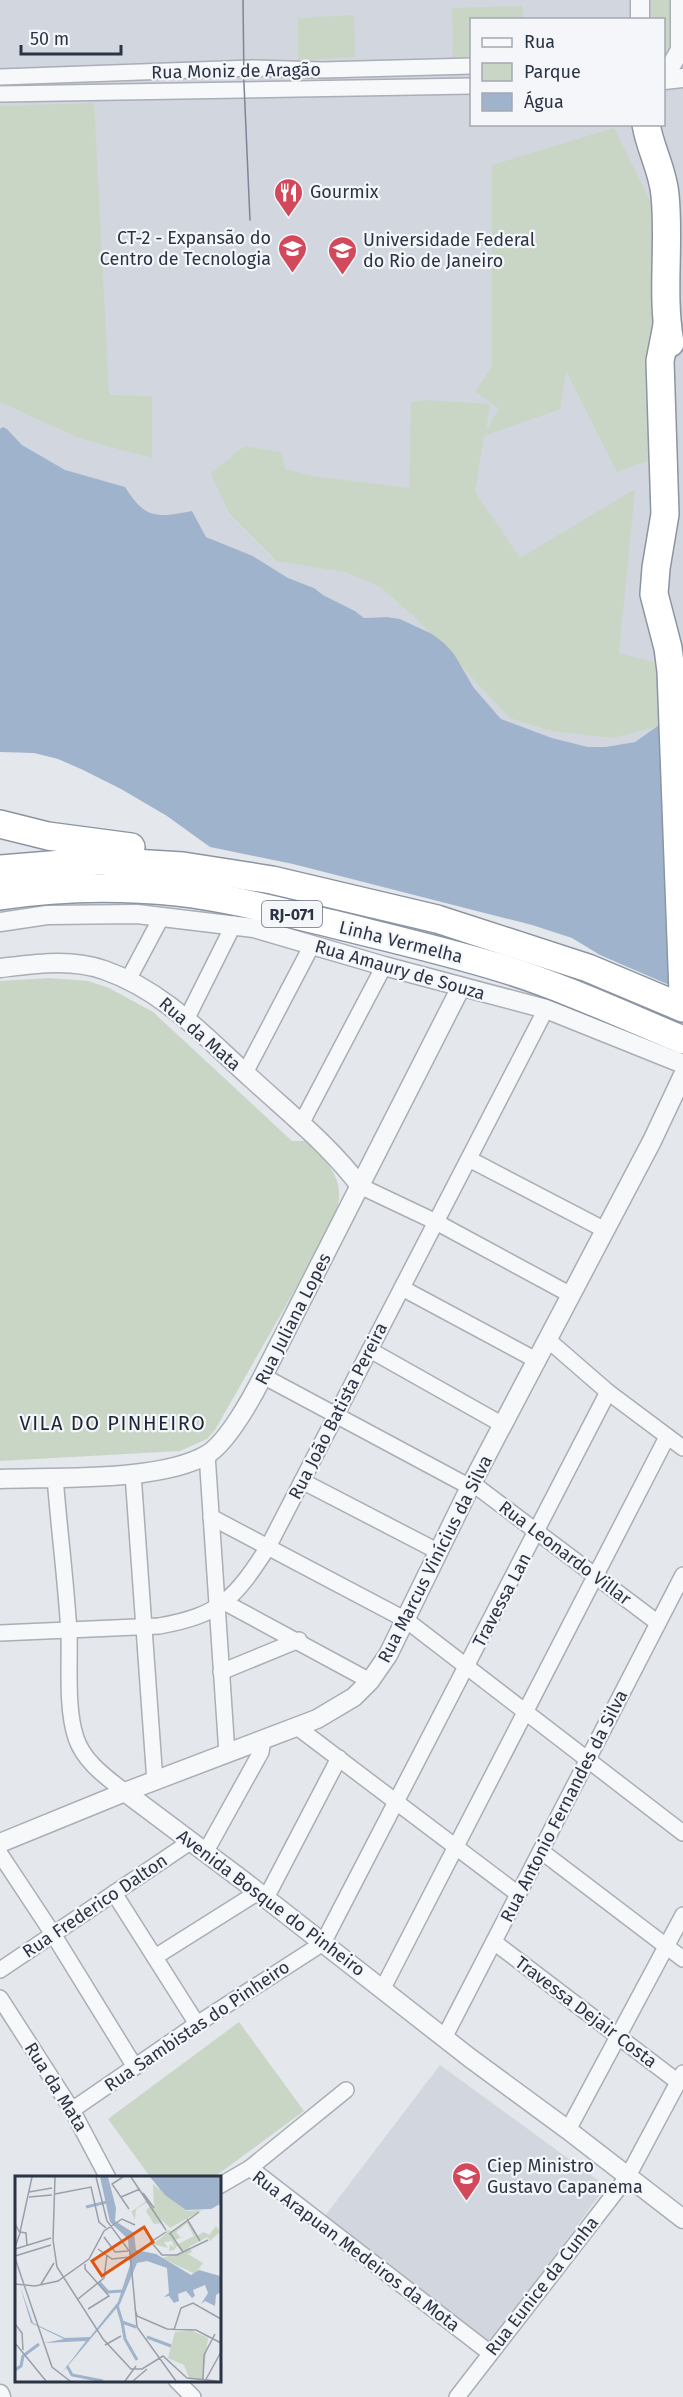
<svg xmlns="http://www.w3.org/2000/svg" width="683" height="2397" font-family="'Fira Sans',sans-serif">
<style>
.built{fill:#d2d6de;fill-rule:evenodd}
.green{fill:#c9d6c5}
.water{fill:#9fb4cc}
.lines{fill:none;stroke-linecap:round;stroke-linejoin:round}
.minor-casing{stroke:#a9aeb7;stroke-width:18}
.tertiary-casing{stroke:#a9aeb7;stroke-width:21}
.motorway-casing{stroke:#8b94a3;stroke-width:30}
.minor{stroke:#f7f8fa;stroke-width:15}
.tertiary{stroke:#f7f8fa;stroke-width:18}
.motorway{stroke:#fff;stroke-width:27}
.tram{stroke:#7d8696;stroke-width:1.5}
.labels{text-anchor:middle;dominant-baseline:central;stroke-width:4.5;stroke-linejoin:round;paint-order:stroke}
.shield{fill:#f4f6f9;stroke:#676e7b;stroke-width:1.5}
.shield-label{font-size:16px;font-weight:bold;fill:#2b3445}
.street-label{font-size:18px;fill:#2b3445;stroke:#f4f6f9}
.poi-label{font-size:18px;fill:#2b3445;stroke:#f4f6f9;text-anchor:start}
.neighbourhood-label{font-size:20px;letter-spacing:1.5px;fill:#1d2536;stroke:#f4f6f9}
.inset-river{fill:none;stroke:#9fb4cc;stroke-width:3}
.inset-road{fill:none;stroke:#9a9fa9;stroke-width:1.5}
.view{fill:#df570f;fill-opacity:0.15;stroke:#df570f;stroke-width:3}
.inset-edge{fill:none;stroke:#2b3445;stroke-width:3}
</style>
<rect width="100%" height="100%" fill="#e4e7ec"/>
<g class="built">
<path d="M0,0H683V708L635,742L605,747H588L552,738L501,719L474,688L454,654L431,634L400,619L387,617L364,618L355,611L323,595L314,588L288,578L253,556L206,537L192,511L168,516L153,514L136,505L124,487L65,471L22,445L7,429H0ZM472,20H664V124H472Z"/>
<polygon points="440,2065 606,2186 491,2344 325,2216"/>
</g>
<g class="green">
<polygon points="651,0 670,0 670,54 664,58 664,20 651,19"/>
<polygon points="522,6 523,19 472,20 471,59 453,60 452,8"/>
<polygon points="354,15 355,57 298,60 298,18"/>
<polygon points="94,103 109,395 152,396 152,458 79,438 0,402 0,106"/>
<polygon points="614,128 653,207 654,328 650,460 617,472 566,371 560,409 484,436 475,492 520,558 635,489 619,653 657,663 667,724 613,738 551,731 510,718 416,618 379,586 345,572 277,561 229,513 211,474 244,446 281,452 285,469 312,476 409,488 411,402 423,400 490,404 486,431 499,409 475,391 492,367 492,165"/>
<path d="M49,978L88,981L109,988L153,1012L292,1141H307C334,1169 348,1183 333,1223L215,1430L207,1439L180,1451L0,1461V981Z"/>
<polygon points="239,2022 304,2111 213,2178 151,2178 108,2119"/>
</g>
<path class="water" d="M3,427L7,429L22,445L65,470L125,487C145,519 157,518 192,511L206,537L253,556L288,578L314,588L323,595L355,611L364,618L387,617L400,619L432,634L444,643L454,654L474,688L501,719L552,738L588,747H605L635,742L683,708V991L600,955L572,938L532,925L293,864L210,847L167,816L121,789L81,769L58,759L34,753L0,752V429Z"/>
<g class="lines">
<defs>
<g id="minor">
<polyline points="0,77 252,68 322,70 472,66"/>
<polyline points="0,94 472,86"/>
<polyline points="128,980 162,916"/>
<polyline points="187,1018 234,924"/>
<polyline points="245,1073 312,945"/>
<polyline points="301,1124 384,966"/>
<polyline points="469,1159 605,1230"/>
<polyline points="360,1186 436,1222 571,1295"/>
<polyline points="402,1288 536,1360"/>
<polyline points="547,1339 608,1392 683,1448"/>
<polyline points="370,1350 503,1425"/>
<polyline points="263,1376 470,1487"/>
<polyline points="207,1454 227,1754"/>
<polyline points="133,1474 155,1782"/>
<path d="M55,1477C59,1529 66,1581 69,1633C70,1665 66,1708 76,1738C84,1762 106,1777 125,1792"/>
<polyline points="302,1481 439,1552"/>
<polyline points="472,1483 658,1623"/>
<polyline points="211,1517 406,1620 683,1833"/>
<polyline points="224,1602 370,1681"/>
<path d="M0,1633L159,1626C221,1615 235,1598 268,1547L546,1009"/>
<polyline points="221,1672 299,1640"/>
<polyline points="297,1727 518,1894"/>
<polyline points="541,1851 683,1959"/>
<polyline points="205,1853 261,1752 263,1740"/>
<polyline points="0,1854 53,1934 135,2067"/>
<polyline points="114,1893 197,2024"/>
<polyline points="266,1898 339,1758"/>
<polyline points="494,1942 678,2082"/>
<polyline points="155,1957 258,1892"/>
<polyline points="0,1970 190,1842"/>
<polyline points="383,1988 667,1437"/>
<polyline points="0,1998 72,2110 108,2178"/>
<polyline points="444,2038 683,1575"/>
<polyline points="72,2110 197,2024 323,1943 608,1392"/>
<polyline points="568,2130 683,1915"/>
<polyline points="250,2168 346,2090"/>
<polyline points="219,2186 250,2168 490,2353"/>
<polyline points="176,2380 193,2397"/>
<polyline points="457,2397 628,2176 683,2073"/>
</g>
<g id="tertiary">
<polyline points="640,20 640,0"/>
<polyline points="664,78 680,50 680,0"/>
<polyline points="664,80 683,78"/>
<polyline points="0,922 47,915 137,914 254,928 384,966 546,1009 683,1064"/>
<path d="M0,968C34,964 71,958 104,970C165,991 206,1038 253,1080C290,1114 330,1146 360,1186"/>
<path d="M0,1479C55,1477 162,1482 208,1454C228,1441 252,1398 263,1376L461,987"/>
<polyline points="125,1792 245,1882 470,2058 568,2130 683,2219"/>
<polyline points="0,1843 125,1792 317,1719 354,1697 370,1681 388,1655 472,1483 652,1141 683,1075"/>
<polyline points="0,2394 1,2397"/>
</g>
<g id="motorway">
<path d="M646,124C650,149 663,170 665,195C670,244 661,295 670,343"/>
<polyline points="667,325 660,361 665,514 656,568 654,594 668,648 671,671 683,993"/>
<polyline points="0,824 48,836 131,847"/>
<polyline points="0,869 99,861 183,866 272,880 437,919 588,968 683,1008"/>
<path d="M0,896C58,887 118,886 177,892C230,898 282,912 333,924C389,938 446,951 501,968C563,987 623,1015 683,1040"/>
</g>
</defs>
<use href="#minor" class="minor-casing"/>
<use href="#tertiary" class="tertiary-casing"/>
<use href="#motorway" class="motorway-casing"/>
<use href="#minor" class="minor"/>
<use href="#tertiary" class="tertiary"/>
<use href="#motorway" class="motorway"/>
<polyline class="tram" points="243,0 244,84 250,220"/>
</g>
<defs>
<symbol id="restaurant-pin" viewBox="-11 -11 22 30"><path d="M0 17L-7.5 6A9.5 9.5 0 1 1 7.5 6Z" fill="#d1495b" stroke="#f4f6f9"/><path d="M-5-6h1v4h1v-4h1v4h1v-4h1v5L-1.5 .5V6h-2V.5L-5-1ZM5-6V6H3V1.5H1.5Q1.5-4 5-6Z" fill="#fff"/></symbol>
<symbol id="university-pin" viewBox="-11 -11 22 30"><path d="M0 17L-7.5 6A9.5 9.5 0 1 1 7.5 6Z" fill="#d1495b" stroke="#f4f6f9"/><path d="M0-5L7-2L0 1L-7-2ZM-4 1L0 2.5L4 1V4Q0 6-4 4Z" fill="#fff"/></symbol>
<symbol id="school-pin" viewBox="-11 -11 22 30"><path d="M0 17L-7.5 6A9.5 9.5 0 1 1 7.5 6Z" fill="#d1495b" stroke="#f4f6f9"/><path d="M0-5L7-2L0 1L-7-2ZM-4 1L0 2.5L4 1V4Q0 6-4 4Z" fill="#fff"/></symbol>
</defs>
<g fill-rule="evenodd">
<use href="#restaurant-pin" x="272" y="176" width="33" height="45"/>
<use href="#university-pin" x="276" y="232" width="33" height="45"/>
<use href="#university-pin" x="326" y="234" width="33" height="45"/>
<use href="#school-pin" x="450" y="2160" width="33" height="45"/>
</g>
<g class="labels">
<rect class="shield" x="262" y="901" width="60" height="26" rx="4.5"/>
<g class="shield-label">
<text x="292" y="914">RJ-071</text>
</g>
<g class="street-label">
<text transform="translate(236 71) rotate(-1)">Rua Moniz de Aragão</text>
<text transform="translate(401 942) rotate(14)">Linha Vermelha</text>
<text transform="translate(400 970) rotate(16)">Rua Amaury de Souza</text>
<text transform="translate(200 1034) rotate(41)">Rua da Mata</text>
<text transform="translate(293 1319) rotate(-63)">Rua Juliana Lopes</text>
<text transform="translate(338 1411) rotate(-63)">Rua João Batista Pereira</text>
<text transform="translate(565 1553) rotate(37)">Rua Leonardo Villar</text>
<text transform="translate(435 1559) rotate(-63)">Rua Marcus Vinícius da Silva</text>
<text transform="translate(502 1600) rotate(-62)">Travessa Lan</text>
<text transform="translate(564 1806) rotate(-63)">Rua Antonio Fernandes da Silva</text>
<text transform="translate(271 1903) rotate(37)">Avenida Bosque do Pinheiro</text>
<text transform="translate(95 1906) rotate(-34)">Rua Frederico Dalton</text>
<text transform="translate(586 2012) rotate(37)">Travessa Dejair Costa</text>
<text transform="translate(197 2026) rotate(-34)">Rua Sambistas do Pinheiro</text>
<text transform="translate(56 2087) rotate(58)">Rua da Mata</text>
<text transform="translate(356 2251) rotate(37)">Rua Arapuan Medeiros da Mota</text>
<text transform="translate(542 2286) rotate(-52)">Rua Eunice da Cunha</text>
</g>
<g class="poi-label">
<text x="310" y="192">Gourmix</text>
<text x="271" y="238" text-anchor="end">CT-2 - Expansão do<tspan x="271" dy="21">Centro de Tecnologia</tspan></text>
<text x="363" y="240">Universidade Federal<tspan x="363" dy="21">do Rio de Janeiro</tspan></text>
<text x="487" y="2166">Ciep Ministro<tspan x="487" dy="21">Gustavo Capanema</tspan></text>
</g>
<g class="neighbourhood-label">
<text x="113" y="1423">VILA DO PINHEIRO</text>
</g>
</g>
<g transform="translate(15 2176)">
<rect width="206" height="206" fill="#e4e7ec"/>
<path d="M138,8L172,35L187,34L155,52L146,43L151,54L156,55L172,44L182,60L189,56L194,59L201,50L205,56L195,65L192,61L174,71L177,76L173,78L188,87L180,98L147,82L167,76L162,70L159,74L154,75L155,68L159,72L157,65L149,66L153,72L138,68L152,57L147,47L139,48L131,35L135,30L131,27L121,33L120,44L117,37V35L130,26L131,20L139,31ZM172,47L179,60L163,68L160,64L171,59L165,61L161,56ZM176,154L193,162L188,203L174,202L169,189L153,182L160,156Z" fill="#c9d6c5" fill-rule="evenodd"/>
<path d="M85,1H93L101,32L100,45L119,57L121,74L141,78L176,99L184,94L205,100L206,116L201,119L200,130L190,125L186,128L193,117L190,109L178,114L180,120L177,122L171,115L163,118L164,125L159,127L154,120L149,121L154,117L152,92L132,85L122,87L105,128L46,198L71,165L29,167L49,163L16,147L5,110L18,147L50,162L75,161L103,126L115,89L113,63L95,46ZM135,1H205V28L196,33L171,34L150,19Z" fill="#9fb4cc"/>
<path class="inset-river" d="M71,31L92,26M84,106L93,116L107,115M102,129L107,146L121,151M107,146L110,163L122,184M132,161L156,170M52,190L57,199L88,205M0,194L6,190L8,180L24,168"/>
<path class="inset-road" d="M40,1L38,64L42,91L88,163L116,193H127L148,180L172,202L202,205M81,1L92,45L115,76L122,151L161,205M108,1L97,8L114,33M116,1L151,54M14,16L37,12M128,17L139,32M40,18L76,11L84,46L91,52M14,21L37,19M106,21L125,13M172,43L185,65M0,48L5,57L0,71M5,56L17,1M5,56L11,57L12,70M151,56L136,66L147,79H162L193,64M155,57L168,76M154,58L184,36M89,61L100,76L113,75M0,73L36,62M83,73L97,83L115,81M0,80L36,69M0,82L37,191L55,205M114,84L131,70M70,88V93L94,120L73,133M0,108L20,110L43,105L74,83L89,55L107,43L120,49M26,108L39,87M63,123L89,102L92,79M120,133L122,140L152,153L181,154L206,167M0,148L7,157L8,174M159,154L166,132L178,127L206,143M0,167L31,205M90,169L106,160M188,203L189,179L200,158M110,205L121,190M118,205L132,193M190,205L206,176"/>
<path class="view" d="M129,51L138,66L87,100L77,85Z"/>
<rect width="206" height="206" class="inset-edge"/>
</g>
<rect x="470" y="18" width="195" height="108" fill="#f4f6f9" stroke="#a4a8b1" stroke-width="1.5"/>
<rect x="482" y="38" width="30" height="9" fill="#f7f8fa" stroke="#a4a8b1" stroke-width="1.5"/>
<text x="524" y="48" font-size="18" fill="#2b3445">Rua</text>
<rect x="482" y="63" width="30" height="18" fill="#c9d6c5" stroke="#a4a8b1" stroke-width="1.5"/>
<text x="524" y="78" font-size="18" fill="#2b3445">Parque</text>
<rect x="482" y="93" width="30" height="18" fill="#9fb4cc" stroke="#a4a8b1" stroke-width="1.5"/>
<text x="524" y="108" font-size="18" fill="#2b3445">Água</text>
<path d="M21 45v9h100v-9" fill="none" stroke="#2b3445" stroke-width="3"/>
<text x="30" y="45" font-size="18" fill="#2b3445" stroke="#f4f6f9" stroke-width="4.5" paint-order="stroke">50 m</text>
</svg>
